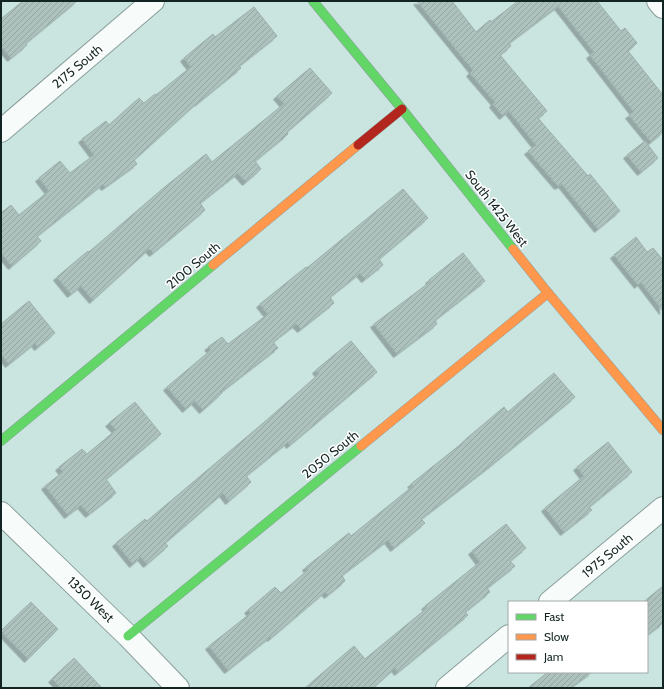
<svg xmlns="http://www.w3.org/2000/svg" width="664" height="689" font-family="Cabin,sans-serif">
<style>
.building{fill:url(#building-hatch);stroke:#9cb0ac;filter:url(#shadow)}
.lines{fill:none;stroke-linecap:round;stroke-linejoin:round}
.street-casing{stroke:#8b9f9c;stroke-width:24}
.fast-casing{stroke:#8b9f9c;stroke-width:10}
.slow-casing{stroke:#8b9f9c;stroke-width:10}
.jam-casing{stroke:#8b9f9c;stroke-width:10}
.street{stroke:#f7fbfa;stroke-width:22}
.fast{stroke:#63d668;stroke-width:9}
.slow{stroke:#ff974d;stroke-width:9}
.jam{stroke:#b3261e;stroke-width:9}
.labels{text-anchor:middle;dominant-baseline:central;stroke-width:3;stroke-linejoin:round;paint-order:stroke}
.street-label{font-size:13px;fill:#132522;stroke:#fff}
</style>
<defs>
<pattern id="building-hatch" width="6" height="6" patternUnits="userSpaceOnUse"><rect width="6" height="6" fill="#adc1bd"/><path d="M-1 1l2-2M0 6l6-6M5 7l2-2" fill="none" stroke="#94a6a2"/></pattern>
<filter id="shadow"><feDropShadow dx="-3.5" dy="3.5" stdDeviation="0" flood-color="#0004"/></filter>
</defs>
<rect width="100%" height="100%" fill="#cae4df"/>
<g class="building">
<polygon points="23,1 77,1 26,43 27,45 11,58 1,46 1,19"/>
<polygon points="417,1 452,1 476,32 490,20 491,22 518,1 597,1 621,31 625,28 637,43 628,51 663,95 663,132 651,142 629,115 634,112 590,55 594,52 558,6 509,43 511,46 500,55 547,111 538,118 588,176 590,174 620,211 598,229 562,184 558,186 528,151 536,145 509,111 503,116 493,104 495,102 470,73 473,70"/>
<polygon points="254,7 277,36 239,66 241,68 198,103 198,102 134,160 137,164 105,187 103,184 37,236 41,241 12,266 1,253 1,213 11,205 19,215 49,191 39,178 60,161 70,173 94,155 82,139 106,121 109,125 139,98 144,103 155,94 156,95 191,67 184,58 213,34 215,37"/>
<polygon points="310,68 332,93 287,132 288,134 255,161 261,169 246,182 238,173 200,203 205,210 153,253 149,249 93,300 81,286 71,294 57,277 88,251 89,252 166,186 206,154 212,162 284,104 277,96"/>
<polygon points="645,141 658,158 641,172 627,155"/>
<polygon points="403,189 428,218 379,259 383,265 365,279 360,273 330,297 334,303 301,329 296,324 273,342 278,348 221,392 222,393 203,410 195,401 186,409 167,387 211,350 208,347 222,337 228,344 268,314 260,304 306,267 307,268"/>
<polygon points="636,237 647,252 653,248 663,260 663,311 641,282 638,285 614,255"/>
<polygon points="463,253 485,281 435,320 437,324 397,354 374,324 430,282 429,280"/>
<polygon points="29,301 55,333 38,347 35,343 9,364 1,354 1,324"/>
<polygon points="351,341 377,372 290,445 288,442 246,476 251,482 229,501 223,493 165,543 168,546 147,564 141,557 133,564 116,543 145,519 147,521 268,419 319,374 316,370"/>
<polygon points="554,373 575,397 489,467 421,519 425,523 394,548 388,540 342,575 345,581 328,595 325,592 271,638 270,637 228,670 209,646 251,613 248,610 275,587 281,593 308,570 306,567 349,533 351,536 413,486 411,484 466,440 466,439 504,407 508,412"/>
<polygon points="135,402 161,434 106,479 116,493 89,514 81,505 68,515 45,486 63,472 59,467 82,449 87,454 116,430 109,423"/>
<polygon points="608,442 632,472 589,507 592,510 564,532 545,508 584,476 577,467"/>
<polygon points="506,524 526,548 510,561 515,566 487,588 490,592 465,612 468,615 398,672 395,668 373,688 305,688 354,646 365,659 427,608 425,606 480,562 472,551"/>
<polygon points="663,586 663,623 647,635 647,599"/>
<polygon points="31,602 58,629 28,659 1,631"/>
<polygon points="74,658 102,688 61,688 52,679"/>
<polygon points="548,672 592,672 570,688 528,688"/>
</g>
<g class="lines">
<defs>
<g id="street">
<polyline points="658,1 663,7"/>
<polyline points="1,131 153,1"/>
<polyline points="1,513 128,636 178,688"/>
<polyline points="550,602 663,508"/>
<polyline points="447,688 509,636"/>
</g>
<g id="fast">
<polyline points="313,1 402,109 513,249"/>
<polyline points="1,441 213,265"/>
<polyline points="128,636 361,446"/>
</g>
<g id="slow">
<polyline points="513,249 548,293 663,430"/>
<polyline points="213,265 358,145"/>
<polyline points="361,446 548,293"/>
</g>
<polyline id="jam" points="358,145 402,109"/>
</defs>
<use href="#street" class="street-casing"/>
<use href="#fast" class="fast-casing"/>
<use href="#slow" class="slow-casing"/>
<use href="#jam" class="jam-casing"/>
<use href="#street" class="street"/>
<use href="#fast" class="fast"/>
<use href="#slow" class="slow"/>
<use href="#jam" class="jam"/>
</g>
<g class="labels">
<g class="street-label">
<text transform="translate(77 66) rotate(-40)">2175 South</text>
<text transform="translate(497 208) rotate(52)">South 1425 West</text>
<text transform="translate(193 265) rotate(-40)">2100 South</text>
<text transform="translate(330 454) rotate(-39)">2050 South</text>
<text transform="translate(607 555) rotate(-40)">1975 South</text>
<text transform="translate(91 599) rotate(44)">1350 West</text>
</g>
</g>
<rect width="664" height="689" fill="none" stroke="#132522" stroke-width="4"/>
<rect x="508" y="601" width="140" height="72" fill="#ffffff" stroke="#a1a8a7"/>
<rect x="516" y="614" width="20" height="6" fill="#63d668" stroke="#a1a8a7"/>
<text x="544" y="621" font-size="12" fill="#132522">Fast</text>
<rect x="516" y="634" width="20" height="6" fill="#ff974d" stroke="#a1a8a7"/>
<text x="544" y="641" font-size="12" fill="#132522">Slow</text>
<rect x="516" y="654" width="20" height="6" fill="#b3261e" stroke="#a1a8a7"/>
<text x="544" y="661" font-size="12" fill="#132522">Jam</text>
</svg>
